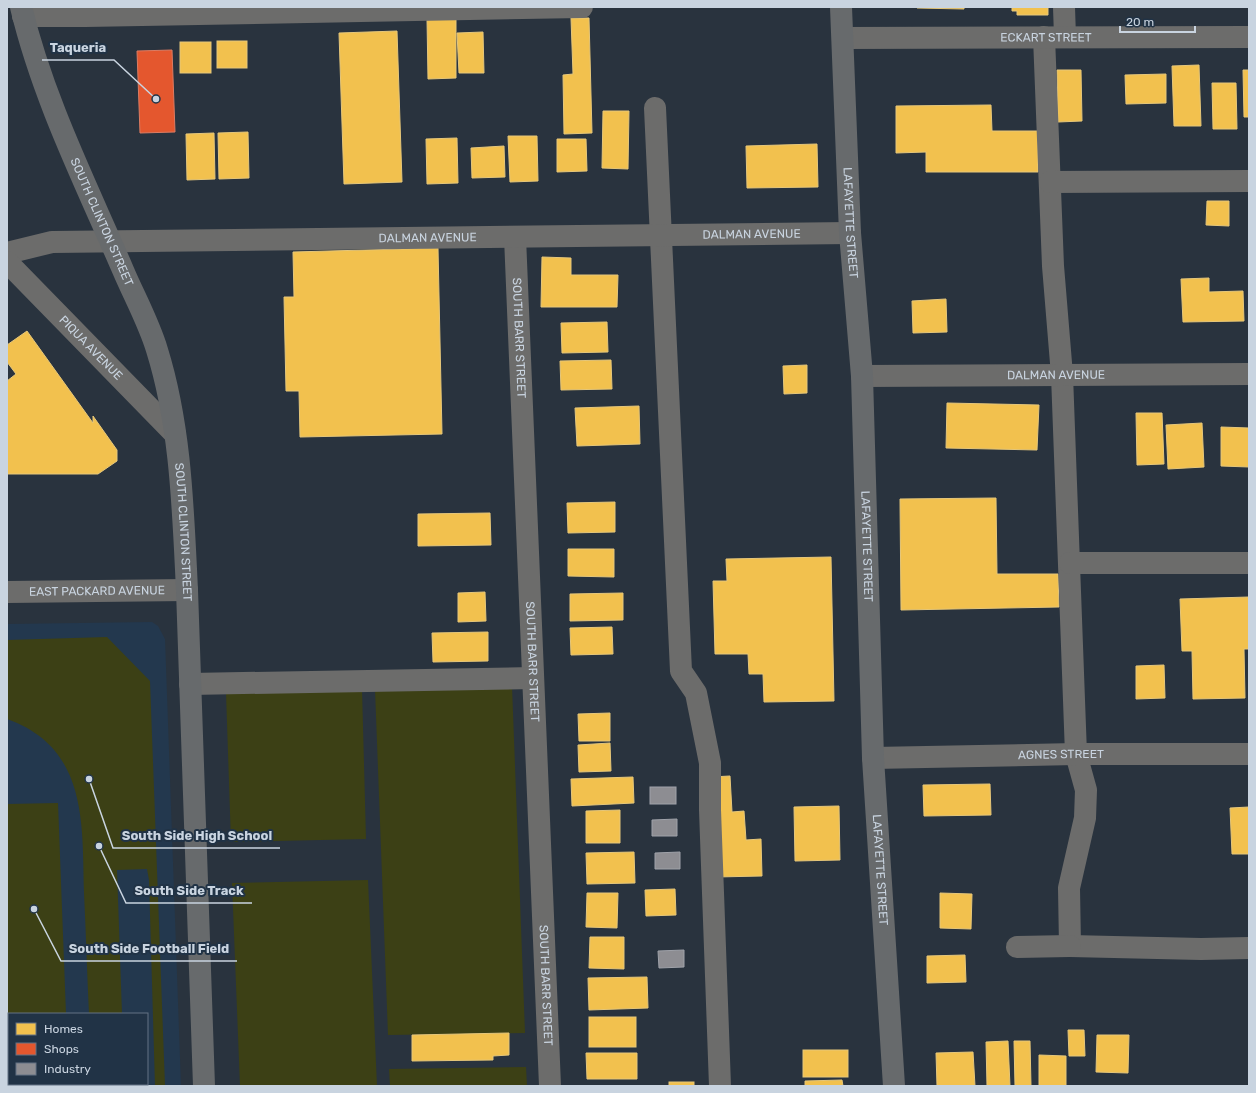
<svg xmlns="http://www.w3.org/2000/svg" width="1256" height="1093" font-family="Rubik,sans-serif">
<style>
.built{fill:#23384e;fill-rule:evenodd}
.green{fill:#3c4015}
.homes{fill:#f2c14e;stroke:#e6c77a}
.shops{fill:#e4572e;stroke:#dc7c63}
.industry{fill:#8d8d92;stroke:#9fa2a9}
.lines{fill:none;stroke-linecap:round;stroke-linejoin:round}
.minor{stroke:#6c6c6b;stroke-width:22}
.highway{stroke:#676a6c;stroke-width:22}
.labels{text-anchor:middle;dominant-baseline:central;stroke-width:4;stroke-linejoin:round;paint-order:stroke}
.street-label{font-size:12px;fill:#c9d4e0;stroke:#213346}
.leader{fill:none;stroke:#c9d4e0;stroke-width:1.5}
.callout-dot{fill:#c9d4e0;stroke:#213346;stroke-width:1.5}
.callout-label{font-size:13px;text-anchor:middle;font-weight:bold;fill:#c9d4e0;stroke:#213346;stroke-width:4;stroke-linejoin:round;paint-order:stroke}
</style>
<rect width="100%" height="100%" fill="#29333e"/>
<path class="built" d="M152,622L158,626L165,639L181,1086H7V624ZM9,1014H147V1084H9Z"/>
<g class="green">
<path d="M107,637L150,681L165,1086H155L149,880L147,869L117,870L122,1014H89C87,974 86,933 84,893C82,823 88,748 7,719V640Z"/>
<polygon points="512,686 525,1033 388,1035 375,689"/>
<polygon points="362,689 366,839 231,842 226,693"/>
<polygon points="58,803 66,1014 9,1014 9,1084 68,1084 68,1086 7,1086 7,804"/>
<polygon points="368,880 377,1086 240,1086 232,883"/>
<polygon points="526,1067 527,1086 390,1086 389,1069"/>
</g>
<g class="homes">
<polygon points="917,7 964,7 964,9 917,8"/>
<polygon points="1012,7 1048,7 1048,15 1017,15 1017,11 1012,11"/>
<polygon points="456,18 456,78 428,79 427,19"/>
<polygon points="571,18 589,18 592,133 564,134 563,75 573,74"/>
<polygon points="397,31 402,182 344,184 339,33"/>
<polygon points="483,32 484,73 459,73 457,33"/>
<rect x="217" y="41" width="30" height="27"/>
<rect x="180" y="42" width="31" height="31"/>
<polygon points="1199,65 1201,126 1174,126 1172,66"/>
<polygon points="1057,70 1081,70 1082,121 1058,122"/>
<polygon points="1243,70 1249,70 1249,117 1244,117"/>
<polygon points="1166,74 1166,103 1126,104 1125,75"/>
<polygon points="1212,83 1236,83 1237,129 1213,129"/>
<polygon points="991,105 992,131 1038,131 1038,172 926,172 926,152 896,153 896,106"/>
<polygon points="603,111 629,111 628,169 602,168"/>
<polygon points="248,132 249,178 219,179 218,133"/>
<polygon points="214,133 215,179 187,180 186,134"/>
<polygon points="508,136 537,136 538,181 510,182"/>
<polygon points="457,138 458,183 427,184 426,139"/>
<polygon points="557,139 586,139 587,171 557,172"/>
<polygon points="817,144 818,187 747,188 746,146"/>
<polygon points="504,146 505,177 472,178 471,148"/>
<polygon points="1207,201 1229,201 1229,226 1206,225"/>
<polygon points="438,248 442,434 300,437 299,391 286,391 284,297 294,297 293,252"/>
<polygon points="542,257 571,258 571,275 618,275 617,307 541,307"/>
<polygon points="1209,278 1209,292 1243,291 1244,321 1183,322 1181,279"/>
<polygon points="946,299 947,332 913,333 912,301"/>
<polygon points="607,322 608,352 562,353 561,323"/>
<polygon points="27,331 93,423 93,416 117,450 117,461 98,474 7,474 7,381 16,374 7,362 7,345"/>
<polygon points="611,360 612,389 561,390 560,361"/>
<polygon points="807,365 807,393 784,394 783,366"/>
<polygon points="947,403 1039,405 1037,450 946,448"/>
<polygon points="639,406 640,444 577,446 575,408"/>
<polygon points="1136,413 1162,413 1164,464 1137,465"/>
<polygon points="1202,423 1204,467 1168,469 1166,425"/>
<polygon points="1221,427 1249,428 1249,467 1221,466"/>
<polygon points="996,498 997,574 1058,574 1059,607 901,610 900,499"/>
<polygon points="615,502 615,532 568,533 567,503"/>
<polygon points="490,513 491,545 418,546 418,514"/>
<polygon points="568,549 614,549 614,577 568,576"/>
<polygon points="831,557 834,701 764,702 763,674 749,674 748,654 715,654 713,581 727,581 726,559"/>
<polygon points="485,592 486,621 458,622 458,593"/>
<polygon points="623,593 623,620 570,621 570,594"/>
<polygon points="1249,597 1249,649 1244,649 1245,698 1193,699 1192,651 1182,651 1180,599"/>
<polygon points="612,627 613,654 571,655 570,628"/>
<polygon points="488,632 488,661 433,662 432,633"/>
<polygon points="1164,665 1165,698 1136,699 1136,666"/>
<polygon points="610,713 610,741 579,741 578,714"/>
<polygon points="610,743 611,771 579,772 578,745"/>
<polygon points="730,776 732,812 744,811 746,840 761,839 762,876 716,877 711,777"/>
<polygon points="633,777 634,803 572,806 571,779"/>
<polygon points="990,784 991,815 924,816 923,785"/>
<polygon points="839,806 840,860 795,861 794,807"/>
<polygon points="1249,807 1249,854 1232,854 1230,808"/>
<polygon points="620,810 620,843 586,843 586,811"/>
<polygon points="634,852 635,883 587,884 586,853"/>
<polygon points="675,889 676,915 646,916 645,890"/>
<polygon points="587,893 618,893 617,928 586,927"/>
<polygon points="940,893 972,894 971,929 940,928"/>
<polygon points="590,937 624,937 624,969 589,968"/>
<polygon points="965,955 966,982 927,983 927,956"/>
<polygon points="647,977 648,1008 589,1010 588,978"/>
<rect x="589" y="1017" width="47" height="30"/>
<polygon points="1068,1030 1084,1030 1085,1056 1069,1056"/>
<polygon points="509,1033 509,1055 493,1056 493,1060 412,1061 412,1035"/>
<polygon points="1097,1035 1129,1035 1128,1073 1096,1072"/>
<polygon points="1008,1041 1010,1086 987,1086 986,1042"/>
<polygon points="1014,1041 1030,1041 1031,1086 1015,1086"/>
<rect x="803" y="1050" width="45" height="27"/>
<polygon points="973,1052 975,1086 937,1086 936,1053"/>
<polygon points="586,1053 637,1053 637,1079 587,1079"/>
<polygon points="1039,1055 1066,1056 1066,1086 1039,1086"/>
<polygon points="842,1080 843,1086 805,1086 805,1081"/>
<rect x="669" y="1082" width="25" height="4"/>
</g>
<polygon class="shops" points="172,50 175,132 140,133 137,51"/>
<g class="industry">
<rect x="650" y="787" width="26" height="17"/>
<polygon points="677,819 677,836 652,836 652,820"/>
<polygon points="680,852 680,869 655,869 655,853"/>
<polygon points="684,950 684,967 659,968 658,951"/>
</g>
<g class="lines">
<g class="minor">
<polyline points="1064,7 1065,37"/>
<polyline points="23,16 85,16 582,7"/>
<polyline points="1044,37 1053,266 1062,375 1076,754 1086,790 1085,818 1069,888 1070,946 1201,949 1249,948"/>
<path id="s1" d="M843,38L1249,37"/>
<polyline points="655,108 681,671 696,693 710,763 710,810 720,1086"/>
<polyline points="1050,182 1249,181"/>
<path id="s2" d="M515,237L550,1086"/>
<path id="s3" d="M7,253L52,242L850,233"/>
<path id="s4" d="M7,262L175,434"/>
<path id="s5" d="M862,376L1249,374"/>
<polyline points="1070,563 1249,563"/>
<path id="s6" d="M7,592L187,590"/>
<polyline points="190,684 533,678"/>
<path id="s7" d="M873,758L1076,754H1249"/>
<polyline points="1017,947 1070,946"/>
</g>
<g class="highway">
<path id="s8" d="M21,7C43,99 86,184 123,270C134,296 149,323 157,350C181,427 183,510 187,590L204,1086"/>
<path id="s9" d="M841,7L850,233L862,376L873,758L894,1086"/>
</g>
</g>
<g class="labels">
<g class="street-label">
<text stroke="none"><textPath href="#s1" startOffset="203">ECKART STREET</textPath></text>
<text stroke="none"><textPath href="#s8" startOffset="230">SOUTH CLINTON STREET</textPath></text>
<text stroke="none"><textPath href="#s9" startOffset="216">LAFAYETTE STREET</textPath></text>
<text stroke="none"><textPath href="#s3" startOffset="746">DALMAN AVENUE</textPath></text>
<text stroke="none"><textPath href="#s3" startOffset="422">DALMAN AVENUE</textPath></text>
<text stroke="none"><textPath href="#s2" startOffset="101">SOUTH BARR STREET</textPath></text>
<text stroke="none"><textPath href="#s4" startOffset="120">PIQUA AVENUE</textPath></text>
<text stroke="none"><textPath href="#s5" startOffset="194">DALMAN AVENUE</textPath></text>
<text stroke="none"><textPath href="#s8" startOffset="554">SOUTH CLINTON STREET</textPath></text>
<text stroke="none"><textPath href="#s9" startOffset="540">LAFAYETTE STREET</textPath></text>
<text stroke="none"><textPath href="#s6" startOffset="90">EAST PACKARD AVENUE</textPath></text>
<text stroke="none"><textPath href="#s2" startOffset="425">SOUTH BARR STREET</textPath></text>
<text stroke="none"><textPath href="#s7" startOffset="188">AGNES STREET</textPath></text>
<text stroke="none"><textPath href="#s9" startOffset="864">LAFAYETTE STREET</textPath></text>
<text stroke="none"><textPath href="#s2" startOffset="749">SOUTH BARR STREET</textPath></text>
</g>
</g>
<path class="leader" d="M156 99L114 60H42M89 779L113 848H280M99 846L126 903H252M34 909L61 961H237"/>
<g class="callout-dot">
<circle cx="156" cy="99" r="4"/>
<circle cx="89" cy="779" r="4"/>
<circle cx="99" cy="846" r="4"/>
<circle cx="34" cy="909" r="4"/>
</g>
<g class="callout-label">
<text x="78" y="52">Taqueria</text>
<text x="197" y="840">South Side High School</text>
<text x="189" y="895">South Side Track</text>
<text x="149" y="953">South Side Football Field</text>
</g>
<rect width="1256" height="1093" fill="none" stroke="#c9d4e0" stroke-width="16"/>
<rect x="8" y="1013" width="140" height="72" fill="#213346" stroke="#647384"/>
<rect x="16" y="1023" width="20" height="12" fill="#f2c14e" stroke="#647384"/>
<text x="44" y="1033" font-size="12" fill="#c9d4e0">Homes</text>
<rect x="16" y="1043" width="20" height="12" fill="#e4572e" stroke="#647384"/>
<text x="44" y="1053" font-size="12" fill="#c9d4e0">Shops</text>
<rect x="16" y="1063" width="20" height="12" fill="#8d8d92" stroke="#647384"/>
<text x="44" y="1073" font-size="12" fill="#c9d4e0">Industry</text>
<path d="M1120 26v6h75v-6" fill="none" stroke="#c9d4e0" stroke-width="2"/>
<text x="1126" y="26" font-size="12" fill="#c9d4e0" stroke="#213346" stroke-width="3" paint-order="stroke">20 m</text>
</svg>
